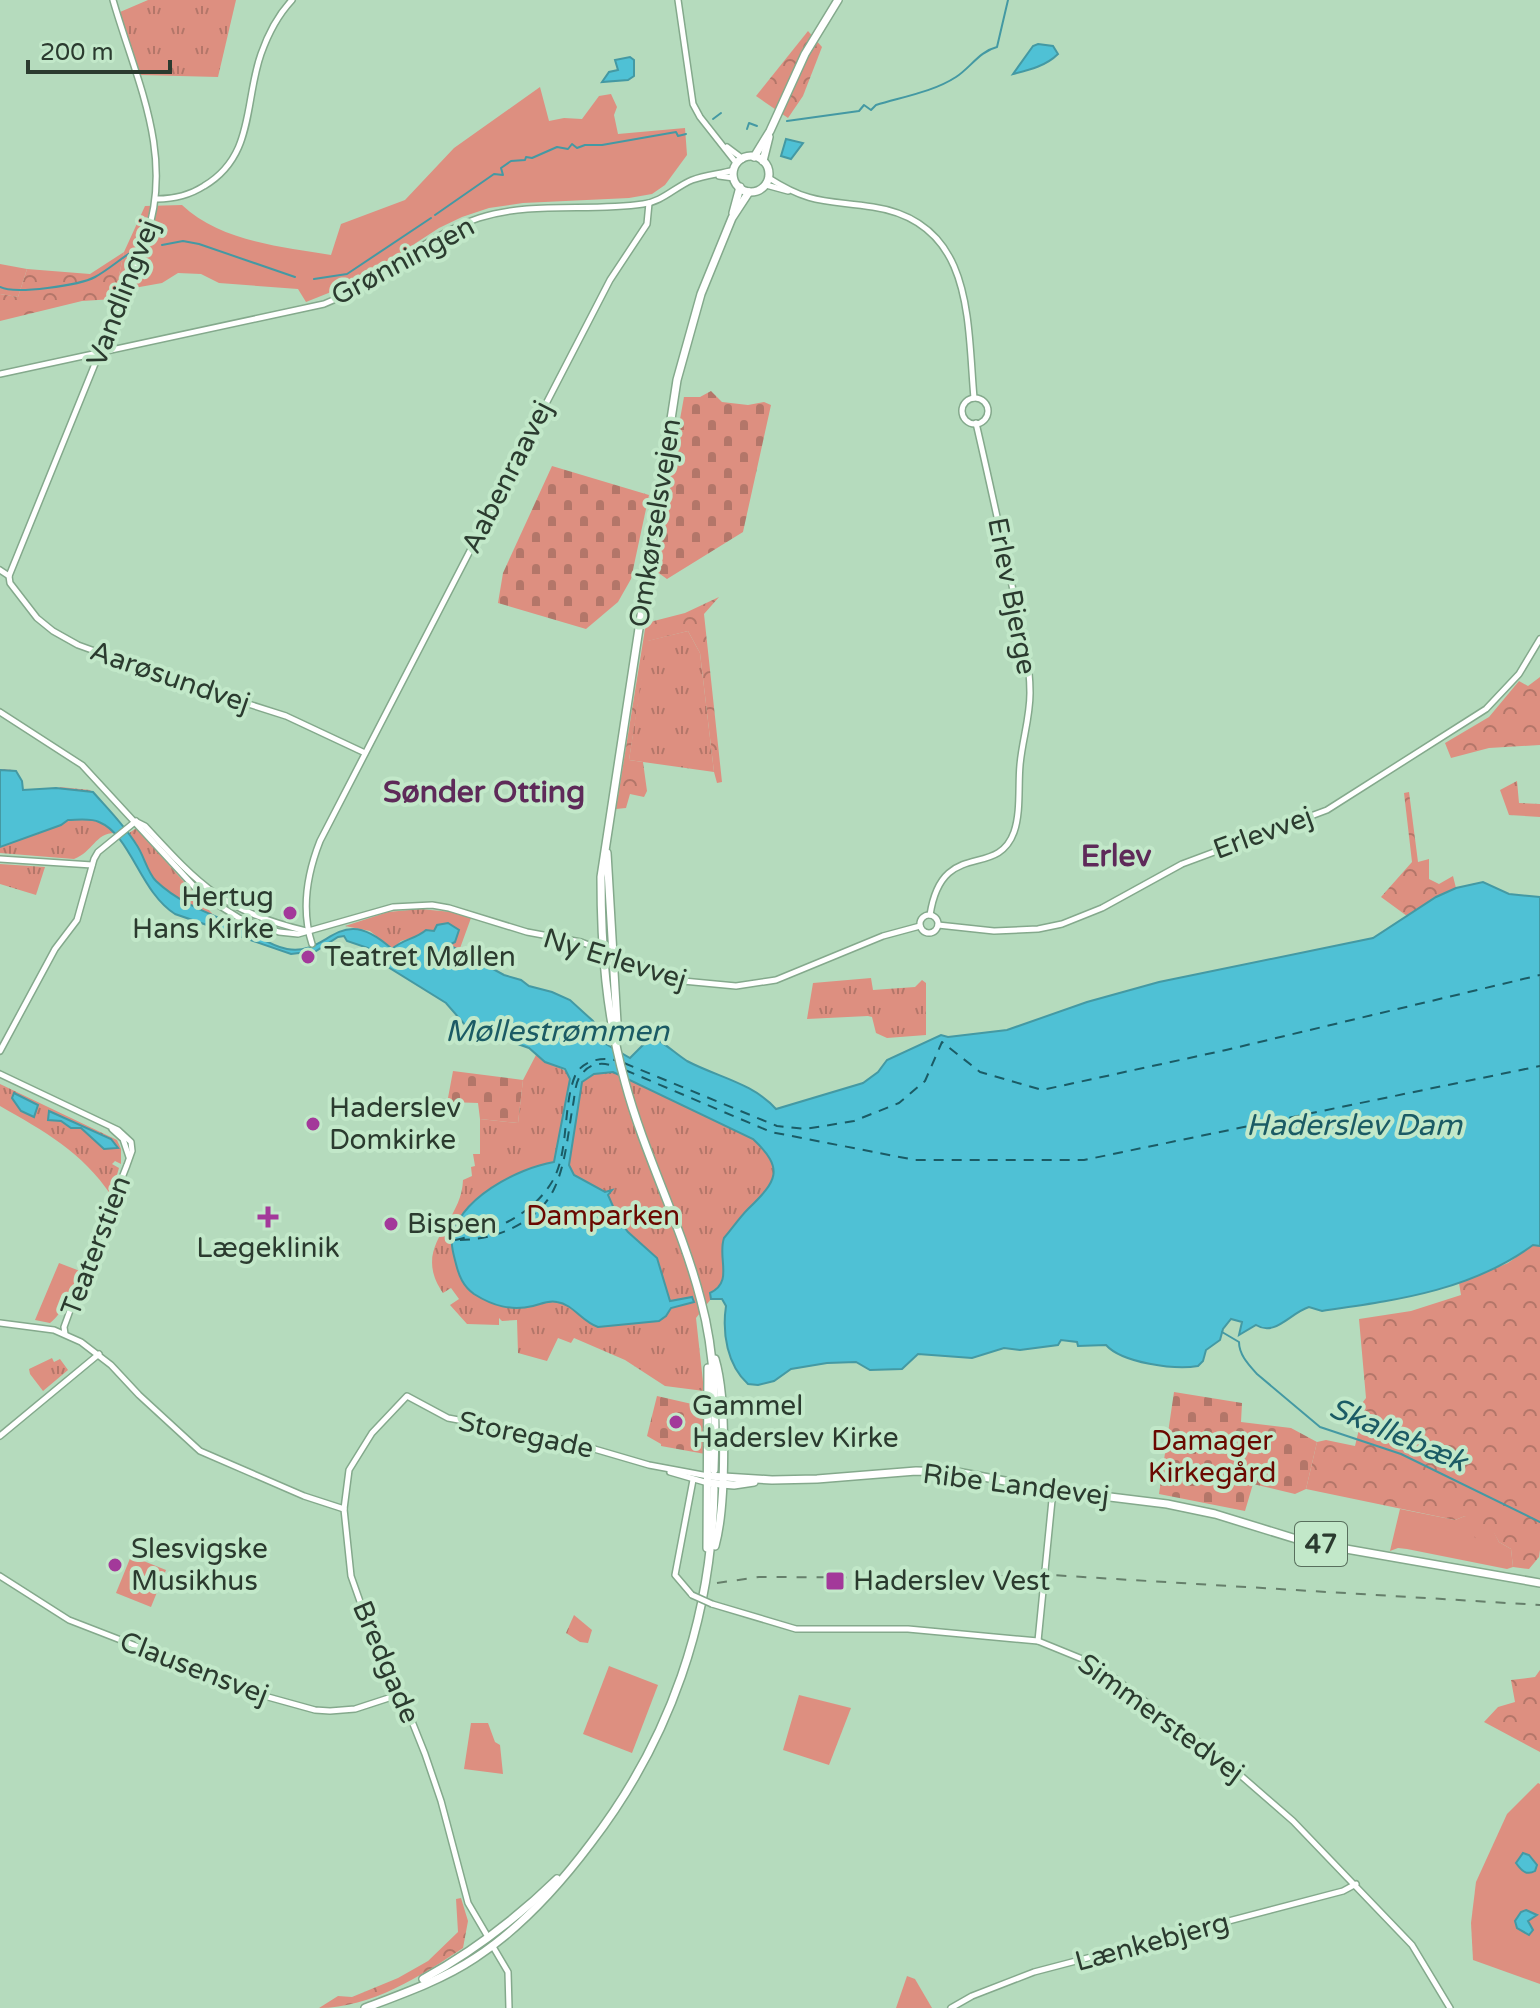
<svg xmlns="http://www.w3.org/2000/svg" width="1540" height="2008" font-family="'Varela Round',sans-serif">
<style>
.grass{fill:#dd8f80}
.forest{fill:url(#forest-crowns)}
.cemetery{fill:url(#cemetery-stones)}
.park{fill:url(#park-tufts)}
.water{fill:#4fc1d5;stroke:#4499a3;stroke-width:2}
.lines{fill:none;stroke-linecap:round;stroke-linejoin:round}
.stream{stroke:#4499a3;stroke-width:2}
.ferry{stroke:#1b5b65;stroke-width:2;stroke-dasharray:10 8;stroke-linecap:butt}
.minor-casing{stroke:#84a98c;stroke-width:8}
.major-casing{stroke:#84a98c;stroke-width:10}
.minor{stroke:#fff;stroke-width:5}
.major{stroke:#fff;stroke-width:7}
.rail{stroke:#667f6b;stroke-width:2;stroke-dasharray:10 10;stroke-linecap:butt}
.minor-bridge-casing{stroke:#84a98c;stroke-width:8;stroke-linecap:butt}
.minor-bridge{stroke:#fff;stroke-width:5}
.poi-dot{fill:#a3399a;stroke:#c2e8c9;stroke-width:3}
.labels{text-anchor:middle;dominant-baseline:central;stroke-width:8;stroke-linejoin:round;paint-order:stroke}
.shield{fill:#c2e8c9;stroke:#586f5d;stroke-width:2}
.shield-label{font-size:26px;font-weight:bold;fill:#2b3b2f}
.street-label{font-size:28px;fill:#2b3b2f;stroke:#c2e8c9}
.poi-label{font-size:28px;fill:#2b3b2f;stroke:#c2e8c9;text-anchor:start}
.park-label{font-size:28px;fill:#6a0901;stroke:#c2e8c9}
.neighbourhood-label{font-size:30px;font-weight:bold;fill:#5e2a59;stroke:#c2e8c9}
.water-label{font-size:30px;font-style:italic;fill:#1b5b65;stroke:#c2e8c9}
</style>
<defs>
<pattern id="forest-crowns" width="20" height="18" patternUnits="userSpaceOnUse" patternTransform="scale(2)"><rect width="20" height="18" fill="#dd8f80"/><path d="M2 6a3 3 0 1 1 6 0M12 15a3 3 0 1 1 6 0" fill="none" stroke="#b37669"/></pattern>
<pattern id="cemetery-stones" width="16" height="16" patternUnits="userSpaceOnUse" patternTransform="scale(2)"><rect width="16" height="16" fill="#dd8f80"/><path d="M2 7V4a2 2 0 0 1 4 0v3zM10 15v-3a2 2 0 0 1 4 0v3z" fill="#b37669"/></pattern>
<pattern id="park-tufts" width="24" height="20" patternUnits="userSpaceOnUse" patternTransform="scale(2)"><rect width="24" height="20" fill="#dd8f80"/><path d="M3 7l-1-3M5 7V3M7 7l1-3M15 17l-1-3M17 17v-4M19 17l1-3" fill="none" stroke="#b37669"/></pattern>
</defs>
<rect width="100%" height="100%" fill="#b5dbbd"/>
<g class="grass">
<path d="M540,87L549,121L564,118L582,119L599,96L611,94L617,107L614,115L618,134L685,128L687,155L665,185L652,194L629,198L523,203L489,208L462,217L439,228L356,282L306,302L298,289L219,283L201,274L178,273L162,283L134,288L114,299L124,252L145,206L182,205C220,241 281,247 331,255L341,224L405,200L454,148Z"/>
<polygon points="0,264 27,269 18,297 0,294"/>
<path d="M59,1263L80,1271C73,1286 63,1314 50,1323L35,1320Z"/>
<polygon points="1400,1509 1455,1520 1465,1516 1494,1532 1499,1542 1511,1549 1513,1567 1507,1569 1407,1549 1398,1548 1390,1551"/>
<polygon points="131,1556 166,1570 151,1607 116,1593"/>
<polygon points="609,1666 658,1685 632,1753 583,1734"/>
<polygon points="799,1695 851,1708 829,1765 783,1750"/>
<polygon points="471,1723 488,1723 495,1742 500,1745 503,1774 464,1769"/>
<polygon points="1538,1783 1540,1784 1540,1984 1473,1960 1471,1923 1476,1882 1507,1814"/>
<polygon points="907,1976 915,1979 932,2008 896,2008"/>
</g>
<g class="forest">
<polygon points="808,31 822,47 803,96 788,118 756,96"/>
<polygon points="124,252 114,299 82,301 0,321 0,294 18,297 27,269 90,274"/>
<polygon points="719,597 704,614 722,782 717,783 714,772 700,653 688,631 648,641 629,760 643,762 647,791 644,797 630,794 626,808 616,809 646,623 685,613"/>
<polygon points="1540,677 1540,745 1489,748 1451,758 1445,743 1489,717 1519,681 1528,686"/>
<polygon points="1517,781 1519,803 1540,804 1540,817 1509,815 1500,790"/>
<polygon points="1409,792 1418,862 1429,859 1429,879 1439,884 1453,876 1456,888 1407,916 1381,897 1412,862 1404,793"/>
<polygon points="1533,1245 1540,1246 1540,1550 1539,1557 1529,1569 1513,1567 1511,1549 1499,1542 1494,1533 1484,1539 1475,1538 1465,1516 1455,1520 1306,1489 1317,1442 1326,1440 1355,1446 1360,1425 1356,1411 1366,1398 1359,1319 1411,1311 1461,1295 1459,1283 1508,1263"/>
<polygon points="1540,1670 1540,1752 1484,1722 1498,1707 1515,1702 1511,1680 1535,1677"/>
<path d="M461,1898L468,1921L463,1948C421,1976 371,2008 319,2008L338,1996L352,1997L398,1978L428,1961L458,1932L456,1899Z"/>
</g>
<g class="cemetery">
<polygon points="711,391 722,402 748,405 764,402 771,405 743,532 667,579 653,569 684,397 700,397"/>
<polygon points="552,466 649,495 631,579 618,602 586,629 498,603 503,573"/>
<polygon points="453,1071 523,1080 518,1123 480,1119 478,1103 450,1102 448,1114 445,1114"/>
<polygon points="1174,1392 1242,1403 1241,1422 1291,1428 1317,1442 1306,1489 1295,1494 1253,1484 1245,1511 1159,1494"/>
<polygon points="657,1396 705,1407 705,1454 661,1446 661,1444 647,1436"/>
</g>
<g class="park">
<polygon points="148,0 236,0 218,77 140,75 120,12"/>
<polygon points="688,631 700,653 714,772 629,760 647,641"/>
<path d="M0,769L14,770L23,791L54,797L60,787L90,790L118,819L115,833C95,833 93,852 74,859L0,853Z"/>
<path d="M135,829L138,830L216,918C199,909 163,893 153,877C144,863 140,848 129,833Z"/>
<polygon points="0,864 45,867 36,895 0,884"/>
<polygon points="420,909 452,912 471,918 459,951 448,945 458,930 448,923 437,925 435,931 401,941 392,949 370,931 345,926 388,912"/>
<polygon points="871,978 873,990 915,987 922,980 926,983 926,1035 887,1038 876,1033 872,1017 868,1016 807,1019 813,983"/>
<path d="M536,1055L569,1073L613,1072L753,1139C785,1169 777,1181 748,1209C739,1218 732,1229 724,1238C717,1258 734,1282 711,1293V1299L696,1318L704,1391L665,1386L625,1360L574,1338L571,1343L558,1338L547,1361L518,1353L517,1320L502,1321L499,1318V1325L467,1324L450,1305L459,1299L451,1288L443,1293C410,1245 462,1224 463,1180L472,1176L471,1167L475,1166L473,1154H480V1119L518,1123L523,1080Z"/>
<path d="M0,1084L117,1140L121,1149V1164L115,1161L112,1164L119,1168L111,1195C82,1152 44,1131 0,1106Z"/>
<polygon points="52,1358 54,1362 60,1359 68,1370 43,1391 30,1374 29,1369"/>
<polygon points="574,1615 592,1630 588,1643 580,1642 566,1633"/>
</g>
<g class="water">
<path d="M1038,44L1053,46L1058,54C1046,66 1029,70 1013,74L1033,46Z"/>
<polygon points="630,57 634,60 634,76 628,80 602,82 609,72 618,70 615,60"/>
<polygon points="786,139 803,143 791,159 781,156"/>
<path d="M0,770L16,771L22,781L23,790L56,788L93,792C108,809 124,825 136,844C144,855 147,872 156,881C180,904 213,915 242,928C257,935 270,946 287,949C330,957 338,900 392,949C403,939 416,939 426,930L434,931L437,925L448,923L459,930L455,942L449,945L504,975L521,980L529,986L552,992L570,1000L593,1021L606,1044L630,1058L646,1042L656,1039C667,1045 676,1054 687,1061C717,1077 753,1083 776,1109L863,1083L878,1072L887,1060L941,1035L948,1037L1007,1030L1087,1002L1159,982L1373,938L1436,897L1456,888L1483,882L1509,894L1540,897V1246L1533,1245C1470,1291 1397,1300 1322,1311L1309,1307C1290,1313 1275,1337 1256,1325L1239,1335L1242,1322L1231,1319L1223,1329L1220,1340L1206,1350L1203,1361L1198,1366C1175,1370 1122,1363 1106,1345L1078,1346L1077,1342L1061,1340L1058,1345L1020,1350L1004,1348L972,1358L918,1354L902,1369L870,1370L856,1362L827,1363L791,1369L774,1381L758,1385L748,1384C727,1365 722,1333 726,1306L722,1299H711L710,1293C734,1282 717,1258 724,1238C732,1229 739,1218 748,1209C777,1181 785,1169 753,1139L613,1072L594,1074L582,1082L569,1165L574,1175L605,1192L612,1190L608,1195L619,1220L628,1232L657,1258L670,1301L692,1297L694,1302L671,1308L666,1316L659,1321L598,1327C582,1322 573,1304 557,1302C548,1300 541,1304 533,1306C511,1311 493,1306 474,1294C463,1286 459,1276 456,1264C454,1256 451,1247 452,1240C457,1199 518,1168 554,1162L570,1079L565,1069L545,1062L529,1048L466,1026L446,1003L372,957L368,948L347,941L344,936L338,937L316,951L291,954L175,914C140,892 131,835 99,822C91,818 77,820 68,820L61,825L0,847Z"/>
<polygon points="14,1093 38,1105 34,1117 21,1111 12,1098"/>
<polygon points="49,1111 111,1139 118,1148 104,1149 81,1128 71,1128 61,1121 48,1120"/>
<path d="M1523,1853L1529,1855L1537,1865L1535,1871C1526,1876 1521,1870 1516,1863Z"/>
<polygon points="1526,1910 1537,1915 1528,1921 1533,1930 1529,1935 1517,1928 1515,1921 1521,1912"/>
</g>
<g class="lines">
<g class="stream">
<polyline points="713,119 721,113"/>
<path d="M787,121L859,111L864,105L871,110L876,105C902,97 933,92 956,77C970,68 980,51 997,47L1008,0"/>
<polyline points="747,129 749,123 757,126"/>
<polyline points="435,215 494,174 503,175 501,168 511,161 525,160 526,157 532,158 557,147 568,149 572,144 577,148 585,145 602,145 676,132 678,136 686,134"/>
<polyline points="162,245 183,241 199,244 295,277"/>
<polyline points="314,279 347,274 431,218"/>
<path d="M0,287C15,295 80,285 95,277C108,270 120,259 133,251"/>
<path d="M1222,1332L1239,1342C1239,1355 1249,1365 1257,1374L1320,1427L1401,1454L1540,1522"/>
</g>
<g class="ferry">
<polyline points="624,1063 777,1126 805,1129 854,1121 899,1103 925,1081 942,1042 980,1072 1042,1090 1226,1050 1540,975"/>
<polyline points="625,1070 771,1132 915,1160 1084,1160 1540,1066"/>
<path d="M455,1240C491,1232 529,1217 550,1185C570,1156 562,1107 575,1076C582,1060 603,1056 618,1061"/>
<path d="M460,1240C495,1240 538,1223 554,1189C566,1164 568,1132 573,1105C575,1095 575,1082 581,1075C591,1061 605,1062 619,1068"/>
</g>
<defs>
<g id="minor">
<polyline points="678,0 693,104 700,117 737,164"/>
<polyline points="727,147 743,159"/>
<polyline points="719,176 734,178"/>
<path d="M769,178C811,205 827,200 873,207C974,222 967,320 974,398"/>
<polyline points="766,185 788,191"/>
<path d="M157,199C174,199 190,195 204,186C255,156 244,102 261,54C268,34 278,15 292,0"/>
<path d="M0,374L324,304C379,282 422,237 479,218C532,201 589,212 643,204C662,202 675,187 692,180C706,175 720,174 734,170"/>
<circle cx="975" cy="411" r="13"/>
<polyline points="0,570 9,576 10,583 37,618 53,631 78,645 189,685 286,716 365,753"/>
<path d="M9,576L146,238C175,155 136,80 113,0"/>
<polyline points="0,712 82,765 201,894 239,918 279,932 298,934 393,907 432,905 449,908 527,932 581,942 683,981 736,986 776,980 883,936 920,926"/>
<path d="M137,822L145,826C202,888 223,910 306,931"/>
<polyline points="0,859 92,865"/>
<circle cx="929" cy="924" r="9"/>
<path d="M930,915C942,837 997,880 1014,832C1021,812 1018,786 1020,765C1022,741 1030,718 1030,693C1030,659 1021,624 1013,590C1001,535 989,479 976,423"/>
<polyline points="938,925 994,931 1038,929 1062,924 1102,908 1182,864 1327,810 1486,709 1519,674 1540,639"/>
<path d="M312,944C301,910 307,874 320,841L610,280L647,224L649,203"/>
<polyline points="0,1051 55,949 77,920 94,859 98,852 136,821"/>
<polyline points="0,1074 118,1130 131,1142 132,1151 127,1165 72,1305 64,1327 65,1334"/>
<polyline points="112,1129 123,1139 129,1157"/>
<polyline points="0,1323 54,1330 81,1342 111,1365 139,1395 200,1451 304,1496 344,1509"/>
<polyline points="0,1436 99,1354"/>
<polyline points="670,1472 708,1483"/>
<polyline points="0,1576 69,1620 268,1697 315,1710 330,1711 355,1709 401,1694"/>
<polyline points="692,1595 675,1575 693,1480"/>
<polyline points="712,1604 796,1629 908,1629 1038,1641 1097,1665 1224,1761 1293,1821 1412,1945 1450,2008"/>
<polyline points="1038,1641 1053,1490"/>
<polyline points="488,1937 468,1903 441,1801 425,1754 401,1694 363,1610 351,1576 344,1509 349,1470 372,1433 407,1396 448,1418 560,1439 649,1465 708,1476"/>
<polyline points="492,1945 508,1972 509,2008"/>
<polyline points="951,2008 972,1996 1034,1972 1343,1891 1356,1884"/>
</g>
<g id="major">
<circle cx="751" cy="174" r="18"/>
<polyline points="754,157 770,131 805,54 838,0"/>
<polyline points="763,161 769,137"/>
<polyline points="733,213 740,187"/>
<polyline points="607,853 618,1040"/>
<path d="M714,1470C716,1413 716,1356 701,1301C682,1226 645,1157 625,1082C606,1015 601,947 601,877L677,380L701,294L732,218L749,192"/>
<polyline points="708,1476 772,1480 817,1479 916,1471 957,1472 1053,1490 1167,1504 1215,1514 1306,1542 1540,1583"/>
<polyline points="708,1483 734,1485 754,1482"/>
<path d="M715,1546C726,1506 727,1399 715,1359"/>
<polyline points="707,1548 708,1368"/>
<path d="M423,1979C472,1952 517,1918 557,1879"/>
<path d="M365,2008C402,1994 442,1980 475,1958C521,1928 558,1887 591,1843C670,1740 712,1619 714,1489"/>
</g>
</defs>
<use href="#minor" class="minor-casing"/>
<use href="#major" class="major-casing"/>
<use href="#minor" class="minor"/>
<use href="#major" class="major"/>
<polyline class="rail" points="717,1583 759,1577 980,1578 1034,1574 1540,1605"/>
<defs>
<polyline id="minor-bridge" points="692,1595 712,1604"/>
</defs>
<use href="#minor-bridge" class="minor-bridge-casing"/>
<use href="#minor-bridge" class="minor-bridge"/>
</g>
<g class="poi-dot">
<circle cx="290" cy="913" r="8"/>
<circle cx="308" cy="957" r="8"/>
<circle cx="313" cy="1124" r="8"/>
<path d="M264 1205h8v8h8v8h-8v8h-8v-8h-8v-8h8z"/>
<circle cx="391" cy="1224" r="8"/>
<circle cx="676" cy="1422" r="8"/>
<circle cx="115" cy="1565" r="8"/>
<rect x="825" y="1571" width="20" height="20" rx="4"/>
</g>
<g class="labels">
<rect class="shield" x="1295" y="1522" width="52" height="44" rx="6"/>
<g class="shield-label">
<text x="1321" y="1544">47</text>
</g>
<g class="street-label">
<text transform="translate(403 261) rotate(-28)">Grønningen</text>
<text transform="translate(123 293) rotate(-69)">Vandlingvej</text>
<text transform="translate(507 477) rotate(-63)">Aabenraavej</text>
<text transform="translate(655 523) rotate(-81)">Omkørselsvejen</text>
<text transform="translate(1012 596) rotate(79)">Erlev Bjerge</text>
<text transform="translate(170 677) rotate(19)">Aarøsundvej</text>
<text transform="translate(1263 833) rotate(-20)">Erlevvej</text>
<text transform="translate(615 959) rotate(17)">Ny Erlevvej</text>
<text transform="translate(96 1246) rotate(-69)">Teaterstien</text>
<text transform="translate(526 1435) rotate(12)">Storegade</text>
<text transform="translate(1016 1485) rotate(7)">Ribe Landevej</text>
<text transform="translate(386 1662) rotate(67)">Bredgade</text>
<text transform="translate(194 1668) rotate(21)">Clausensvej</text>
<text transform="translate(1161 1718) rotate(36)">Simmerstedvej</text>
<text transform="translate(1152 1942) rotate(-15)">Lænkebjerg</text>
</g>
<g class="poi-label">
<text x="274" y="897" text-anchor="end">Hertug<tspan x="274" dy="32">Hans Kirke</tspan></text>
<text x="324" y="957">Teatret Møllen</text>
<text x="329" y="1108">Haderslev<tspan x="329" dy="32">Domkirke</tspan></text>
<text x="407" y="1224">Bispen</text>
<text x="268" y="1248" text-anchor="middle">Lægeklinik</text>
<text x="692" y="1406">Gammel<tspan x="692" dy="32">Haderslev Kirke</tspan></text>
<text x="131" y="1549">Slesvigske<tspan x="131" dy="32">Musikhus</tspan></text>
<text x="853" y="1581">Haderslev Vest</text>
</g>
<g class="park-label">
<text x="603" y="1216">Damparken</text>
<text x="1212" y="1441">Damager<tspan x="1212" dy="32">Kirkegård</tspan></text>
</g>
<g class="neighbourhood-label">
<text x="484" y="792">Sønder Otting</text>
<text x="1116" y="856">Erlev</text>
</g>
<g class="water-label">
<text x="557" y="1031">Møllestrømmen</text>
<text x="1354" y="1125">Haderslev Dam</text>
<text transform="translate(1398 1435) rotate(23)">Skallebæk</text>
</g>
</g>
<path d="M28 60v12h142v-12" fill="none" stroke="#2b3b2f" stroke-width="4"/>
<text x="40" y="60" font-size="24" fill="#2b3b2f" stroke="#c2e8c9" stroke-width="6" paint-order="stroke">200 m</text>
</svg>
